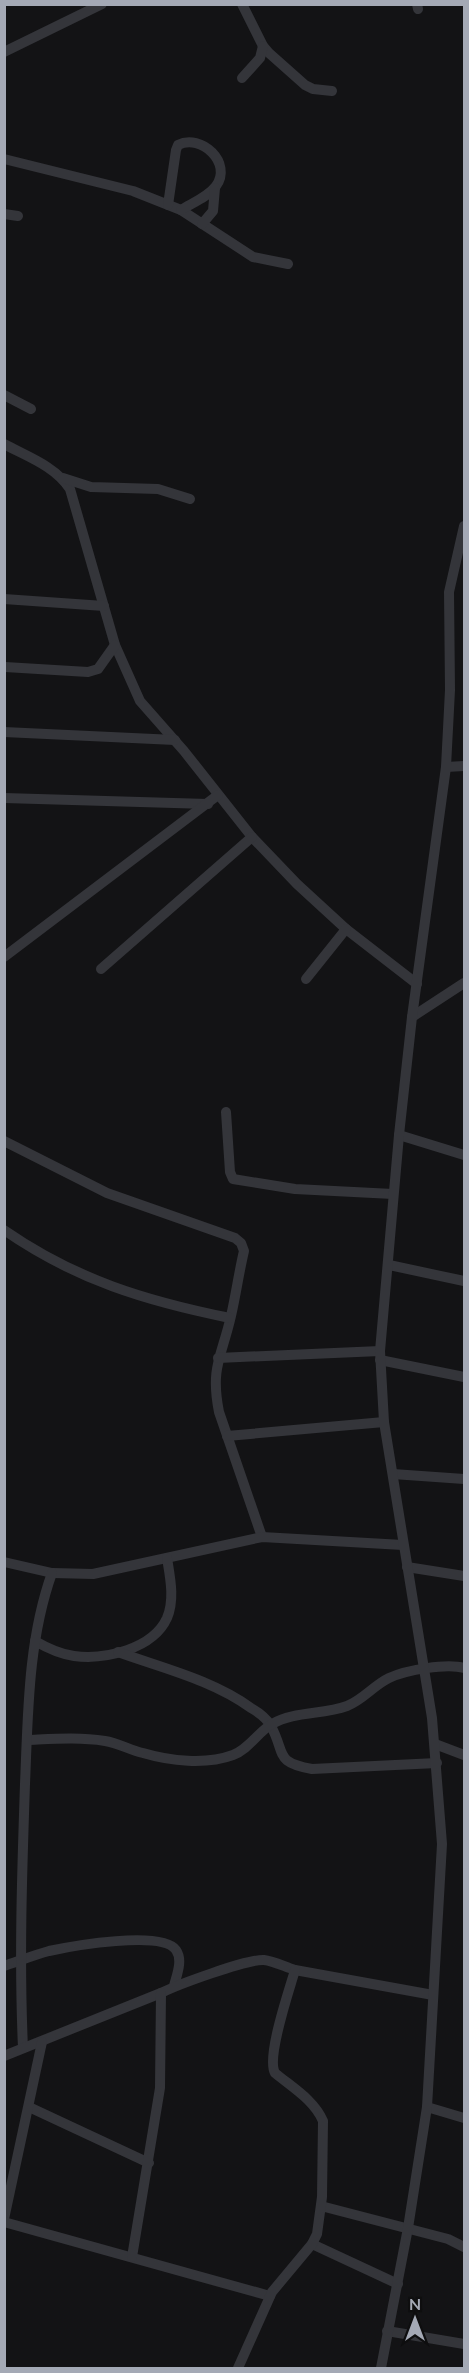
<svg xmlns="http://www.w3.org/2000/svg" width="469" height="2373" font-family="Mulish,sans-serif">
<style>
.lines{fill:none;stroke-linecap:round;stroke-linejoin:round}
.minor{stroke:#34353a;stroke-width:10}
</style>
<rect width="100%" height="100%" fill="#131315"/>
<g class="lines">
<g class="minor">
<polyline points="242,4 263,46 269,53 305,85 313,89 332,91"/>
<polyline points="417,4 418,9"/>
<polyline points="4,52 102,4"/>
<polyline points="242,78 260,58 263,46"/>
<polyline points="4,159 133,191 181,210 253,257 288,264"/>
<path d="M168,205L176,150L178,145C201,133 233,163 216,186C208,197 192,203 181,210"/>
<polyline points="4,214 18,216"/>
<polyline points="202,224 213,211 215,188"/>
<polyline points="4,395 31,409"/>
<path d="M4,444C28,457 55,466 70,489L115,645L140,701L184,751L252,837L297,884L346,929L417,984"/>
<polyline points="63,478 91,487 158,489 190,499"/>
<polyline points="4,599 104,606"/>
<polyline points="5,667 88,672 98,669 115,645"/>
<polyline points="4,732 175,740"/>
<polyline points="446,767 464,766"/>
<polyline points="4,798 208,804"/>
<polyline points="4,957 218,795"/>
<polyline points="101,969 252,837"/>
<polyline points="306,979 346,929"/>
<polyline points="412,1017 464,983"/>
<polyline points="226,1112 230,1172 233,1179 295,1189 393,1194"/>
<polyline points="399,1135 464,1155"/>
<path d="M4,1141L107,1193L235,1238L241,1243L244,1251C239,1272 236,1294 231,1316C222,1356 210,1367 219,1412L262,1537"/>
<path d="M4,1230C76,1280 146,1301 230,1318"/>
<polyline points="389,1265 464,1281"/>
<polyline points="218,1358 380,1351"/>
<polyline points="380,1360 464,1377"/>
<polyline points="227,1436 384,1422"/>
<polyline points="393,1474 464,1479"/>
<polyline points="4,1562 52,1573 93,1574 262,1537 403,1545"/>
<polyline points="407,1567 464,1576"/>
<path d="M35,1641C47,1648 59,1654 74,1656C105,1660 153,1649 167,1618C175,1599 170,1577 167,1558"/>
<path d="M118,1652C162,1668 213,1680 251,1708C258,1712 267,1719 271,1726C286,1754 274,1762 312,1769L437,1763"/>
<path d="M27,1740C53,1739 79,1737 105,1741C118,1743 130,1750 143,1753C170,1761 206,1765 233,1755C249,1749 258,1732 272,1724C294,1711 323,1715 347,1706C363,1700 374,1685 389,1678C406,1670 447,1663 464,1668"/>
<polyline points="435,1744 464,1755"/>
<path d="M4,1966C19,1961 34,1955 49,1951C72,1946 162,1930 176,1950C183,1960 177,1974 174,1986"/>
<path d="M23,2048C19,1960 22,1872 25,1784C28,1713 28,1640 52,1573"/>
<path d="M4,2056L161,1993C177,1985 247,1959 264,1960C274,1961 285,1967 295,1970L433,1995"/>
<polyline points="29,2107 149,2163"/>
<polyline points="427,2107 464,2118"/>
<polyline points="321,2206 448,2239 464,2247"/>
<polyline points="4,2219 42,2042"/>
<polyline points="4,2222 270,2296"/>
<polyline points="312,2244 398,2284"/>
<polyline points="132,2257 160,2088 161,1993"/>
<polyline points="387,2331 464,2344"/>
<path d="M238,2368L272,2292L312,2244L317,2234L322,2197L323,2121C314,2100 293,2088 275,2073C266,2057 289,1991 295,1970"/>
<polyline points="381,2368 408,2228 427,2107 442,1844 432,1718 384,1422 380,1351 399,1135 412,1017 446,767 450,690 449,592 464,526"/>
</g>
</g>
<rect width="469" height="2373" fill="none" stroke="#a4a9b5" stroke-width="12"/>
<g transform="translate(415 2319)" stroke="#0e0e0f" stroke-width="4.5" paint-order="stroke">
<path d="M0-4.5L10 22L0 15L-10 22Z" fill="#a4a9b5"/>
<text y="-9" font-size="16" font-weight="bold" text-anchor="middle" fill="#a4a9b5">N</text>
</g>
</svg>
